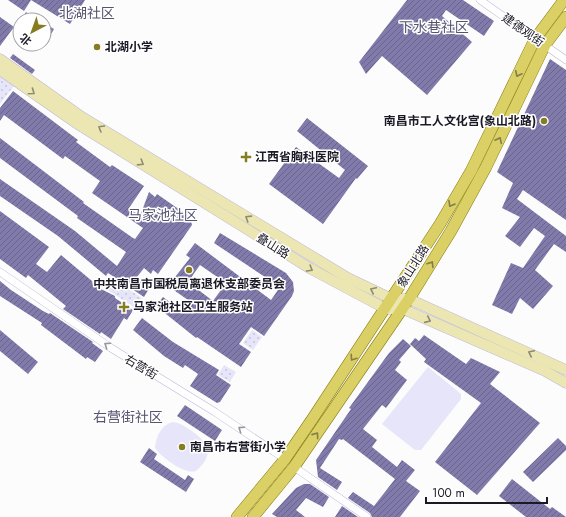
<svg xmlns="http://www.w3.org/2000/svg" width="566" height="517" font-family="Jost,'Noto Sans SC',sans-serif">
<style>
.grass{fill:url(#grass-dots)}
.pitch{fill:#e7e5f9}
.building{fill:url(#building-hatch);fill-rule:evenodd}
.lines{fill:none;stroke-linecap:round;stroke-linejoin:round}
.street-casing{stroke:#bcb8da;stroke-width:8}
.secondary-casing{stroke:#bcb8da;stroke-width:11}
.primary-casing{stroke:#877b0d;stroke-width:12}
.street{stroke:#fff;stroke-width:7}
.secondary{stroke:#ece7b2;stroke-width:10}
.primary{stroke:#dad066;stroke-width:11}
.oneway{stroke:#847e49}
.oneway2{stroke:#8e8a73}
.oneway3{stroke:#98989d}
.poi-dot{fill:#867c21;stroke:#fff;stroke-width:1.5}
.labels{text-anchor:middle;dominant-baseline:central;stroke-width:3;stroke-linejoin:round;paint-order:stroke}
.street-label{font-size:12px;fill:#1b1926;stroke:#fff}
.poi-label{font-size:12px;font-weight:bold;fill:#1b1926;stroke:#fff;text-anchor:start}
.quarter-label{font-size:14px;fill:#565370;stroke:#fff}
</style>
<defs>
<pattern id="grass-dots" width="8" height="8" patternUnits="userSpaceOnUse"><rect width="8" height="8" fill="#e7e5f9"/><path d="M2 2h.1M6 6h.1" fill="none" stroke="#c6c4d5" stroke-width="1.8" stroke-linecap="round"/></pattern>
<pattern id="building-hatch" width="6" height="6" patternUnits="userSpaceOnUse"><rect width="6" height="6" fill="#817bab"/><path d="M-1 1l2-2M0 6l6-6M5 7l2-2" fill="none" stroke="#69648b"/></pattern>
</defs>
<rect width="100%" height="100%" fill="#fcfcfc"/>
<g class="grass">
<polygon points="0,76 14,86 0,104"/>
<polygon points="110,277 142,298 135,308 103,287"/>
<polygon points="252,330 262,337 253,350 243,343"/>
<polygon points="224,365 236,372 230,382 218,375"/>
</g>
<g class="pitch">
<polygon points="428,367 461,394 461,399 421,450 415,450 382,424"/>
<path d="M172,422C179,422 184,426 189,429C208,442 216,454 196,471C185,475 161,457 155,448C156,436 161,426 172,422Z"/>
</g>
<g class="building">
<polygon points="8,0 85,0 70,24 31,0 24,11"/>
<polygon points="407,0 463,0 494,21 484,36 446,10 442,16 472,42 427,95 382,56 366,74 359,62"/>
<polygon points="26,12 38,20 21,20"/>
<polygon points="0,17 14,27 0,46"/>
<polygon points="44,23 54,29 44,46"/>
<polygon points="13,54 35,70 32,74 10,58"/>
<polygon points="550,59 566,70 566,220 523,190 517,199 566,236 566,252 554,244 535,270 553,286 533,309 520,298 512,314 492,305 511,263 523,268 545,236 534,228 520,247 505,236 520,217 502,208 513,183 497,172"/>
<polygon points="13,91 78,140 76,142 110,167 112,165 144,186 129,208 140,216 149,192 155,197 157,194 190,217 192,225 158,274 153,270 151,274 144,268 137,277 150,287 144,297 108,273 106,276 58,236 0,196 0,179 75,231 117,266 126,252 77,218 78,216 0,158 0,138 84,202 83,203 133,238 135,239 143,228 92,193 100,181 65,156 63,159 4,115 0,121 0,108"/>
<polygon points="307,118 368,166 357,179 356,178 323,224 269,184 296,147 339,178 345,170 297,131"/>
<polygon points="0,211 49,247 36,264 47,272 61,255 92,281 93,285 115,296 115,298 133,310 127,320 124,318 111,339 101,332 100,334 63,309 66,306 28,275 26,278 0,259"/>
<path d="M220,233L286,273L293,282L294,291L292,296L264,336L251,327L239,344L251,352L241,367L197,337L196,338L156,306L163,297L180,310L188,300L168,286L190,258L186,255L195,243L271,300L280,287L214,243ZM200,265L226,283L213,301L188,282Z"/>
<polygon points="0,281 11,290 43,311 49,314 50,313 93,342 92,343 103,351 95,362 87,357 86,359 41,325 42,323 0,296"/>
<polygon points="142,318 173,342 219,370 216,375 231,385 220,402 217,403 190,386 198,374 185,365 183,368 164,356 133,330"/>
<polygon points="0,330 38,362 28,374 0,351"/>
<polygon points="424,335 466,364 471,358 500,372 490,384 540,423 477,495 435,462 481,403 424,362 426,359 410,344 415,338 419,341"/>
<polygon points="403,339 411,346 399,360 401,362 395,370 407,380 386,408 382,405 363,429 377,440 372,447 397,467 402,460 415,470 406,481 420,491 400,517 372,517 370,513 348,498 353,492 374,506 395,479 343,439 342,440 339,439 320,468 342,482 337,490 318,477 316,460 351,409 349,408 389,353"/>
<polygon points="185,405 222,430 215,441 177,416"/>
<polygon points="558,438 566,446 566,450 533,482 523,472"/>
<polygon points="149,448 157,454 154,459 185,480 188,475 194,479 186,492 140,462"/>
<polygon points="512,479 550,509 552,507 566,517 526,517 499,496"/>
<polygon points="304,484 310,484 329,497 323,507 306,498 296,510 305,517 277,517 272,514 296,488"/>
<polygon points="342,506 358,517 335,517"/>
</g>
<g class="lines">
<defs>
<g id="street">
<polyline points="480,0 566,60"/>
<polyline points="0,272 111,348 215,412 285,459"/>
<polyline points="294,467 367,517"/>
</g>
<g id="secondary">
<polyline points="0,59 82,117 348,278 392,299 409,299 566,370"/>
<polyline points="0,70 76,123 311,269 386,309 403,309 545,371 566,383"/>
</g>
<g id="primary">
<polyline points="237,517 285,459 313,418 440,224 471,171 535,39 564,0"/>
<polyline points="253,517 294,467 409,299 451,231 486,167 545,45 566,17"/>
</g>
</defs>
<use href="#street" class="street-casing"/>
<use href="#secondary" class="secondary-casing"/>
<use href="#primary" class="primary-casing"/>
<use href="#street" class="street"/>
<use href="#secondary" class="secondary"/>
<use href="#primary" class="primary"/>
</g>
<defs><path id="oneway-chevron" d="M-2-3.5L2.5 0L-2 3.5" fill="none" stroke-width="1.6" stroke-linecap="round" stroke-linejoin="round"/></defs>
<g class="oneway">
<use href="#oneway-chevron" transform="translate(518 74) rotate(116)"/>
<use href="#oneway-chevron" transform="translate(499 140) rotate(-64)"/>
<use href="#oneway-chevron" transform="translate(451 204) rotate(120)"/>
<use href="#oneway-chevron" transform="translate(431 264) rotate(-58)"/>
<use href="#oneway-chevron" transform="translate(353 358) rotate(124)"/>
<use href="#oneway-chevron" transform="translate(316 435) rotate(-55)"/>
</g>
<g class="oneway2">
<use href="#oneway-chevron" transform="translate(32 92) rotate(35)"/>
<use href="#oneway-chevron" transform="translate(101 128) rotate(-149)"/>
<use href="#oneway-chevron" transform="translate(141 163) rotate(32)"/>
<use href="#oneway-chevron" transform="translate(248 218) rotate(-148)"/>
<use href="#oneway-chevron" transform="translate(310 269) rotate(31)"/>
<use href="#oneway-chevron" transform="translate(373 290) rotate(-155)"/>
<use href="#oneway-chevron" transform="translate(428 320) rotate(24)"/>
<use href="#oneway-chevron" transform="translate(531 353) rotate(-155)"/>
</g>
<g class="oneway3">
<use href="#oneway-chevron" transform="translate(107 345) rotate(-146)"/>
<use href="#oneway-chevron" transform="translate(241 429) rotate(-146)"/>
</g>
<g class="poi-dot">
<circle cx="97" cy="47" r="4"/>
<circle cx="544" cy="121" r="4"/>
<path d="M244 151h4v4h4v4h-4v4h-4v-4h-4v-4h4z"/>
<circle cx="189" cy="270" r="4"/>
<path d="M122 301h4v4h4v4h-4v4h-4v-4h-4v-4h4z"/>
<circle cx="182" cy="447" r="4"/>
</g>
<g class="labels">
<g class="street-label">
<text transform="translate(523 30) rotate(35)">建德观街</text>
<text transform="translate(273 246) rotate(32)">叠山路</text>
<text transform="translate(413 266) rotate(-58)">象山北路</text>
<text transform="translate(141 367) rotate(31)">右营街</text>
</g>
<g class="poi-label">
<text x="105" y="47">北湖小学</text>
<text x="536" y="121" text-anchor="end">南昌市工人文化宫(象山北路)</text>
<text x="255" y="157">江西省胸科医院</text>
<text x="189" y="284" text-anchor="middle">中共南昌市国税局离退休支部委员会</text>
<text x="133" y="307">马家池社区卫生服务站</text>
<text x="190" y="447">南昌市右营街小学</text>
</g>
<g class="quarter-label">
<text x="87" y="13">北湖社区</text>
<text x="434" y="27">下水巷社区</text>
<text x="163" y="215">马家池社区</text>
<text x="128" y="417">右营街社区</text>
</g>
</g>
<g transform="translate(32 32) rotate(221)"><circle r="19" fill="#ffffff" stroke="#a4a3a8"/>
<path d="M0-3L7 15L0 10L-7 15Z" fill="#867c21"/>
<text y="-6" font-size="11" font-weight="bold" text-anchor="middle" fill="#1b1926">北</text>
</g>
<path d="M426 497v6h121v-6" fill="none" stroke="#1b1926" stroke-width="2"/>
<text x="432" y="497" font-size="12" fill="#1b1926" stroke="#ffffff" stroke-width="3" paint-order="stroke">100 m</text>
</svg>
